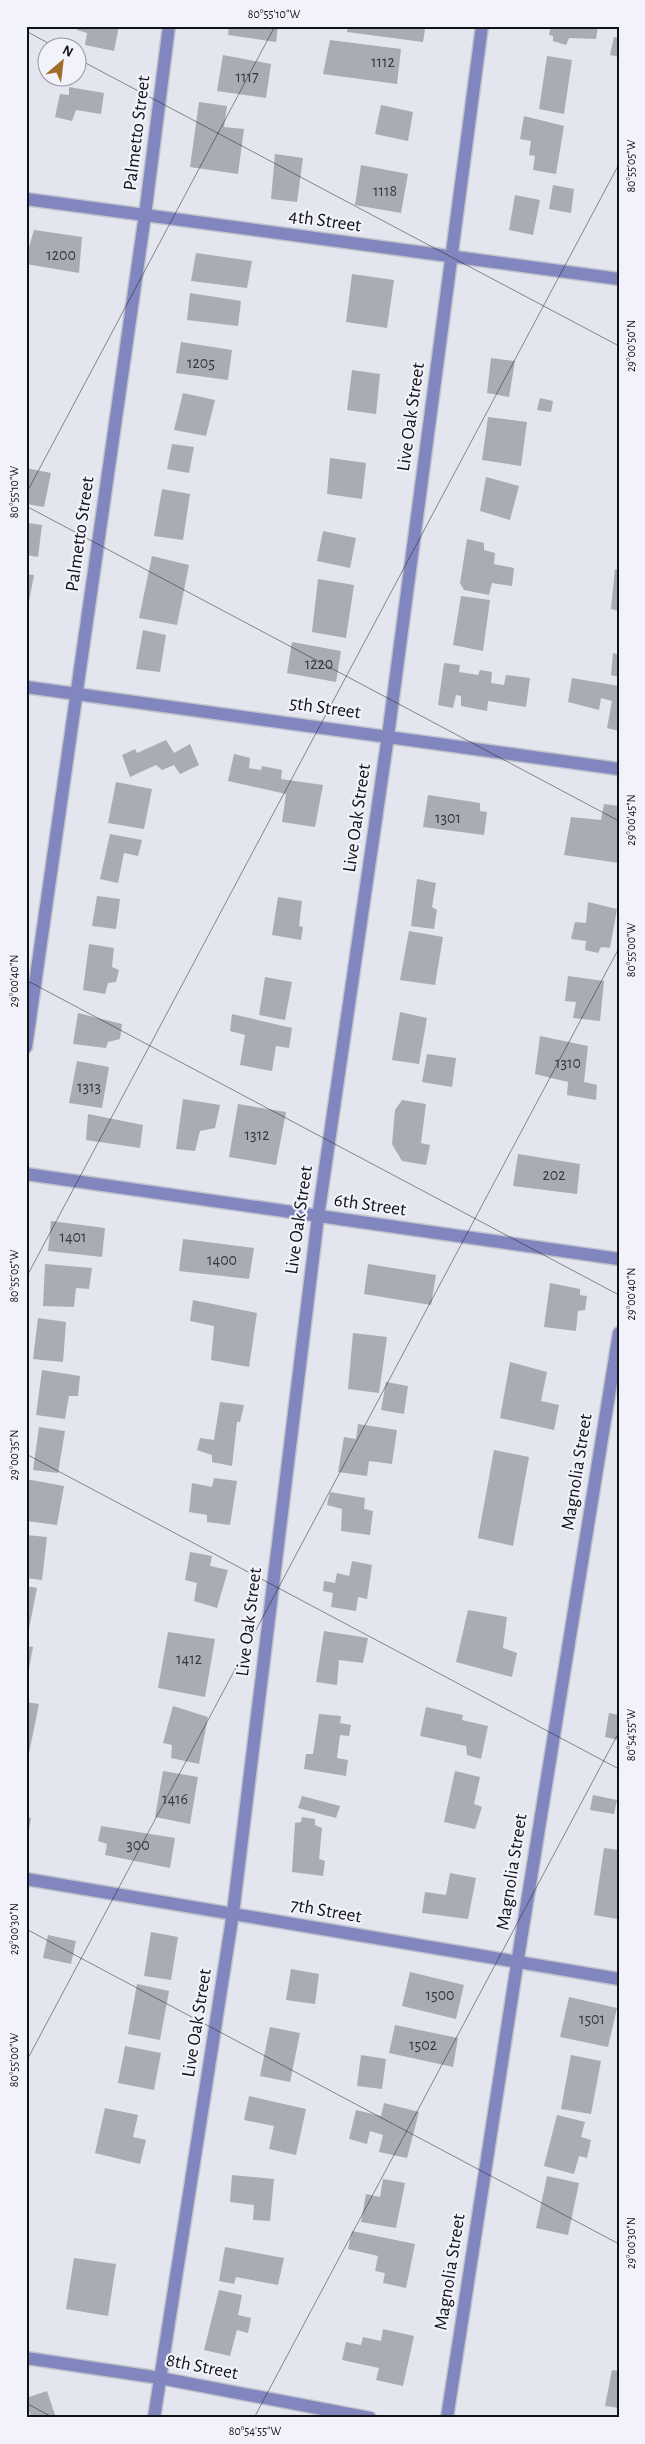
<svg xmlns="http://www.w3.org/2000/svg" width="645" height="2444" font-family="'Alegreya Sans',sans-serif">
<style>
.building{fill:#aaacb5}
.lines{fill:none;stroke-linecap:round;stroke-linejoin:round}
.minor-casing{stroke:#c1c3cc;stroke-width:15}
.minor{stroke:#8286bf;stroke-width:12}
.ticks{fill:none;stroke:#111215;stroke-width:1;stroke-opacity:0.45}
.labels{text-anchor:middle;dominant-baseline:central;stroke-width:4.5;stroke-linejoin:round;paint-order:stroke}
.number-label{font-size:16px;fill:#37383d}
.street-label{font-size:19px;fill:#111215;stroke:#f1f2fc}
.neatline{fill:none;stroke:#111215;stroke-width:2}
.ticks-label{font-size:12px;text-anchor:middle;fill:#111215}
</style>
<rect width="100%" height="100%" fill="#e3e5ef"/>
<g class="building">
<polygon points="78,26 119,26 114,51 85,45 87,33 77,30"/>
<polygon points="229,26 278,26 276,42 228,35"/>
<polygon points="348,26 429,26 429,29 425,29 423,42 347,32"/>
<polygon points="551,26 598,26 596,39 569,38 566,45 553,41 553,36 549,35"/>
<polygon points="614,37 619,38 619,57 610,55"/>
<polygon points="330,40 401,49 397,84 323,74"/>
<polygon points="223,55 271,64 266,98 217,91"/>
<polygon points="547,56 572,60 564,114 539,109"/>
<polygon points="69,87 104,93 101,114 76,110 72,121 55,117 60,94 69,95"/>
<polygon points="199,102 227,106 224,127 244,129 238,174 190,167"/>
<polygon points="381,105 413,112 408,141 375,134"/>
<polygon points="524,116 564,126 556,174 533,170 535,156 529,155 531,141 520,139"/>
<polygon points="275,154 303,158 297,202 271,199"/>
<polygon points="361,165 408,174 401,213 355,205"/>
<polygon points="553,185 574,189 571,213 549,209"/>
<polygon points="515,195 540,200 533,235 509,230"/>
<polygon points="34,230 82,237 79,273 26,264 26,246 29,247"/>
<polygon points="196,253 252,261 247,288 191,281"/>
<polygon points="352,274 394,280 387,328 346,322"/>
<polygon points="190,293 241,301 238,326 187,320"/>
<polygon points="181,342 232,350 228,380 176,373"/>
<polygon points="491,358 515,361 509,397 487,393"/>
<polygon points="352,370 380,374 376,414 347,410"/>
<polygon points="183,393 215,400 206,436 174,430"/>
<polygon points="540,398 553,401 551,412 537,410"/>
<polygon points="488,417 527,422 521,466 482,460"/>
<polygon points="172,444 194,447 189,473 167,469"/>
<polygon points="330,458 366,463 362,499 327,494"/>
<polygon points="26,468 51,473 44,507 26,504"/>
<polygon points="486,477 519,486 510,520 480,511"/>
<polygon points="162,489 190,494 183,540 154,536"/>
<polygon points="28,523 42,525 38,557 26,555"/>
<polygon points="323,531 356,538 350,568 317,561"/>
<polygon points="467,539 484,543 484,550 495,553 494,564 514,568 512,586 492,583 489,595 464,590 460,583"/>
<polygon points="152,556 189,565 177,625 139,618"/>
<polygon points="615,569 619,570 619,611 611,609"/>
<polygon points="26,574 34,575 28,607 26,607"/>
<polygon points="318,579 354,585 346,638 312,632"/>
<polygon points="461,596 490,600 483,651 453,645"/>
<polygon points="143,630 166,635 160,672 136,669"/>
<polygon points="292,642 341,651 336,682 287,673"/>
<polygon points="613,653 619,655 619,677 611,675"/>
<polygon points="444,663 460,665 459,672 478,675 480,670 492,672 491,683 504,685 506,675 530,678 526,707 488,701 487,711 461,706 461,696 456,695 453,708 438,705"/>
<polygon points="572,678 619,686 619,731 607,728 612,701 601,698 599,710 568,702"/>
<polygon points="166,740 174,753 190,744 199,765 180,774 174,765 162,770 156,765 130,777 122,755 135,749 137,753"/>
<polygon points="234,754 250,758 249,768 261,770 262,766 282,770 281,779 323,785 315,827 282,822 286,794 228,781"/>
<polygon points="116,782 152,789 144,829 108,823"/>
<polygon points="428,795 480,803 480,811 487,812 484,835 423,827"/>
<polygon points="604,804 619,806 619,863 564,855 571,817 601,820"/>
<polygon points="110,834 142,840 138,856 124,853 118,883 100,879"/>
<polygon points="417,879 436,883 432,907 437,910 434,929 411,926"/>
<polygon points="97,896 120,899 116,929 92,926"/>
<polygon points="278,897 302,901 299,926 303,927 301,940 272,935"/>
<polygon points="588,902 617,909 610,948 601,947 598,953 585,950 586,941 571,939 575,922 586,923"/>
<polygon points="409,931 443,937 435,985 400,980"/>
<polygon points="89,944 114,948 112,967 119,970 116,982 108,983 105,994 83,990"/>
<polygon points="568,976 604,981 600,1021 573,1018 576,1002 565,1001"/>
<polygon points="265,977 292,982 285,1020 259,1015"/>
<polygon points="400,1012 427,1018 419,1064 392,1060"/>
<polygon points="78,1013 122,1024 120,1039 108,1042 106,1048 73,1044"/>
<polygon points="232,1014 292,1028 289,1048 276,1046 272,1071 240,1065 245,1035 230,1031"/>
<polygon points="540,1036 588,1046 584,1082 597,1085 596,1100 567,1095 568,1082 535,1074"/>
<polygon points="427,1054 456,1058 452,1087 422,1082"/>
<polygon points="77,1061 109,1067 102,1108 69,1103"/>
<polygon points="183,1099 220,1105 215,1128 200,1131 195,1151 176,1149"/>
<polygon points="402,1100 426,1104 421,1143 430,1145 426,1165 402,1161 392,1144 395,1110"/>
<polygon points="238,1104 286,1112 276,1165 229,1157"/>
<polygon points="88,1114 143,1125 140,1148 86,1140"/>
<polygon points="518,1154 580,1164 577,1194 513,1186"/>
<polygon points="51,1221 105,1228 102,1257 48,1251"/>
<polygon points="183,1239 254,1248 249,1279 179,1271"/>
<polygon points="45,1264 92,1268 89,1289 76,1288 74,1307 43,1306"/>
<polygon points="368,1264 436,1275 431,1305 364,1294"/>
<polygon points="550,1283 580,1289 580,1295 587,1296 585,1310 578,1311 576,1331 544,1327"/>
<polygon points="193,1300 257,1313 249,1367 211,1360 214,1326 190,1321"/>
<polygon points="38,1318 66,1322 63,1362 33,1359"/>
<polygon points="353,1333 387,1337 379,1393 348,1389"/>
<polygon points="510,1362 547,1372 541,1401 559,1405 554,1430 500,1418"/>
<polygon points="42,1370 80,1376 78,1396 69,1396 65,1419 36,1415"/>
<polygon points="386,1382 408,1386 404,1414 381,1410"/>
<polygon points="220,1402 244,1405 240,1422 237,1422 232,1466 212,1462 212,1455 197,1450 200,1438 214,1440"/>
<polygon points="358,1424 397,1430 392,1464 369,1461 367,1476 338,1472 344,1437 356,1439"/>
<polygon points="39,1427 65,1431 58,1473 33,1470"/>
<polygon points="494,1450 529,1457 513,1546 478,1538"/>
<polygon points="214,1478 237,1481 230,1525 207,1522 207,1515 189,1512 192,1483 212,1487"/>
<polygon points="26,1479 64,1486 57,1525 26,1521"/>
<polygon points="330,1492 365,1498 364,1509 373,1511 370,1535 341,1531 342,1509 327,1505"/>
<polygon points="26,1535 47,1537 42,1580 26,1578"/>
<polygon points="190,1552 212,1556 210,1566 228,1570 217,1608 194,1601 197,1583 185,1580"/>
<polygon points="352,1561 372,1565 367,1599 358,1597 356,1611 331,1607 333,1593 323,1591 324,1581 335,1583 337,1573 349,1576"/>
<polygon points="26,1586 37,1588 28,1634 26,1634"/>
<polygon points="468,1610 507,1617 503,1648 517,1653 512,1677 456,1662"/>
<polygon points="324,1631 368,1638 363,1663 339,1660 337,1685 316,1682"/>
<polygon points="168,1632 215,1639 205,1697 158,1688"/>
<polygon points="26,1646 33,1647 27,1679 26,1678"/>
<polygon points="26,1702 39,1704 29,1753 26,1753"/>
<polygon points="173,1706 208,1717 199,1764 171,1758 172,1745 163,1743"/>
<polygon points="426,1707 463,1715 462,1720 488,1726 481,1759 467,1755 466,1746 420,1736"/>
<polygon points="609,1713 619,1715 619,1740 605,1737"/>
<polygon points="319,1714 341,1716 340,1723 351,1725 349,1736 340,1735 337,1758 348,1760 346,1776 304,1769 306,1754 313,1754"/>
<polygon points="163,1771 198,1777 190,1824 155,1817"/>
<polygon points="455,1771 480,1777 474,1804 482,1807 475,1829 444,1822"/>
<polygon points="593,1795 617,1800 614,1814 590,1810"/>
<polygon points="302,1796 340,1806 336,1818 298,1808"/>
<polygon points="26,1817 31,1818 28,1835 26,1835"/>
<polygon points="302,1817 315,1819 315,1825 322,1828 319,1859 325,1861 323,1876 292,1872 295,1823 301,1822"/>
<polygon points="101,1826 175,1838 170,1868 105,1855 107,1844 98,1841"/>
<polygon points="604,1848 619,1850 617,1919 594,1915"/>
<polygon points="450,1873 476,1878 468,1919 422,1913 425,1892 446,1895"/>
<polygon points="151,1932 178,1937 171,1980 144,1976"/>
<polygon points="48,1935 76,1941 71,1964 43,1958"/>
<polygon points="291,1969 319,1974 315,2004 286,2000"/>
<polygon points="410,1972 464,1985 456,2019 402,2006"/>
<polygon points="137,1984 169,1991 160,2040 128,2034"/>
<polygon points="569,1997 617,2008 608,2047 560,2037"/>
<polygon points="395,2025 458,2038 453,2067 389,2053"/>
<polygon points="270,2027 300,2033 290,2082 260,2076"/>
<polygon points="125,2046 161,2053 154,2090 118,2083"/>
<polygon points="361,2055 386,2059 382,2089 357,2086"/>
<polygon points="571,2055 601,2061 591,2114 561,2109"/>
<polygon points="249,2096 306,2109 296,2155 269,2149 274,2126 244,2120"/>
<polygon points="384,2103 419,2112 407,2158 379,2152 383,2135 370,2131 367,2144 349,2139 356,2110 381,2116"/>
<polygon points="105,2108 138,2115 133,2137 146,2140 140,2164 95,2153"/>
<polygon points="557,2115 585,2122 581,2137 591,2140 587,2158 579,2156 574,2174 544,2166"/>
<polygon points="232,2175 274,2179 270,2221 253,2220 254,2205 230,2202"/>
<polygon points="547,2176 579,2183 568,2235 536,2228"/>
<polygon points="383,2179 405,2183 396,2228 361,2222 366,2194 380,2197"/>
<polygon points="352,2231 415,2244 406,2288 383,2283 385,2273 375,2271 378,2256 348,2249"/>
<polygon points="225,2247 284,2258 278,2285 236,2277 234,2284 219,2281"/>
<polygon points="74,2258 116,2264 108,2316 66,2309"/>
<polygon points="219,2290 242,2295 238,2315 251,2318 248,2333 237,2330 230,2356 204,2350"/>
<polygon points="383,2329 414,2336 403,2386 376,2380 379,2368 342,2360 346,2342 361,2345 363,2337 381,2341"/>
<polygon points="612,2370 619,2371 619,2408 605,2406"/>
<polygon points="47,2391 56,2418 31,2418 26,2398"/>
</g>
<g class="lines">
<defs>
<g id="minor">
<polyline points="26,199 619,279"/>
<polyline points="26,687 619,769"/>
<polyline points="26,1047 145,215 169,26"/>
<polyline points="26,1174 619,1259"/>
<polyline points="26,1879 619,1979"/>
<polyline points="26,2358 160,2378 370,2418"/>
<polyline points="154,2418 233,1913 318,1217 388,736 482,26"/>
<polyline points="447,2418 518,1958 619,1333"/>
</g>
</defs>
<use href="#minor" class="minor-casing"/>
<use href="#minor" class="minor"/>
</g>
<path class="ticks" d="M26,31L57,48M78,59L619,346M26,494L275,26M26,506L619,821M26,980L619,1295M26,1278L619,164M26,1454L619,1769M26,1929L619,2244M26,2062L619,948M26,2403L54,2418M254,2418L619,1732"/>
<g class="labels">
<g class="number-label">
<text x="383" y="62">1112</text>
<text x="247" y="77">1117</text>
<text x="385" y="191">1118</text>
<text x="61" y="255">1200</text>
<text x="201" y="363">1205</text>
<text x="319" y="664">1220</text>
<text x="448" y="818">1301</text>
<text x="568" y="1063">1310</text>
<text x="89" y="1087">1313</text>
<text x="257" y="1135">1312</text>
<text x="554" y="1175">202</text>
<text x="73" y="1237">1401</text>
<text x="222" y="1260">1400</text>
<text x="189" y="1659">1412</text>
<text x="175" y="1799">1416</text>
<text x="138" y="1845">300</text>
<text x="440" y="1995">1500</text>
<text x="592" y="2019">1501</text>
<text x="423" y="2045">1502</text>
</g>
<g class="street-label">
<text transform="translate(137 133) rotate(-83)">Palmetto Street</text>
<text transform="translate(325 221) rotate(8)">4th Street</text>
<text transform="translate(411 417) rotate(-82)">Live Oak Street</text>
<text transform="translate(80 534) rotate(-82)">Palmetto Street</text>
<text transform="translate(325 708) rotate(8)">5th Street</text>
<text transform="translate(357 818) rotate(-82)">Live Oak Street</text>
<text transform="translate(370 1205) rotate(8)">6th Street</text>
<text transform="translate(299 1220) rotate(-82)">Live Oak Street</text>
<text transform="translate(577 1472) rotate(-81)">Magnolia Street</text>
<text transform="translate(249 1622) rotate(-83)">Live Oak Street</text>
<text transform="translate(512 1872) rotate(-81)">Magnolia Street</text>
<text transform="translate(326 1911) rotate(10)">7th Street</text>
<text transform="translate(197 2023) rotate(-81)">Live Oak Street</text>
<text transform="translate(450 2272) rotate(-81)">Magnolia Street</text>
<text transform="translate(202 2367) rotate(11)">8th Street</text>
</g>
</g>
<rect width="645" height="2444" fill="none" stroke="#f1f2fc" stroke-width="55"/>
<g transform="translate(62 62) rotate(28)"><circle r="24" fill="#f1f2fc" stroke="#9798a0"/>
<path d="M0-4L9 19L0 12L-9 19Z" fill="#a16c25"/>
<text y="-8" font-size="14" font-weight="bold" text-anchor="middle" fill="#111215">N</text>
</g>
<rect x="28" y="28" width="590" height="2388" class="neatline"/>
<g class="ticks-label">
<text x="274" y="18">80°55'10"W</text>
<text transform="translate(631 166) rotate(-90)" y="4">80°55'05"W</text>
<text transform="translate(631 346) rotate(-90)" y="4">29°00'50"N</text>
<text transform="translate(14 492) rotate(-90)" y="4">80°55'10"W</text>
<text transform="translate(631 820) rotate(-90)" y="4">29°00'45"N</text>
<text transform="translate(631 950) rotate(-90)" y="4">80°55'00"W</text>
<text transform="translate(14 981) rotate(-90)" y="4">29°00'40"N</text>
<text transform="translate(14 1276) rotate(-90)" y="4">80°55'05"W</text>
<text transform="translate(631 1294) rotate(-90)" y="4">29°00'40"N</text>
<text transform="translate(14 1455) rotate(-90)" y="4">29°00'35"N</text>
<text transform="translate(631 1735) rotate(-90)" y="4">80°54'55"W</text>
<text transform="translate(14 1929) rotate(-90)" y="4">29°00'30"N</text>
<text transform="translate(14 2060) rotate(-90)" y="4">80°55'00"W</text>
<text transform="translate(631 2243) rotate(-90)" y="4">29°00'30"N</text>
<text x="255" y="2435">80°54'55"W</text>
</g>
</svg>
